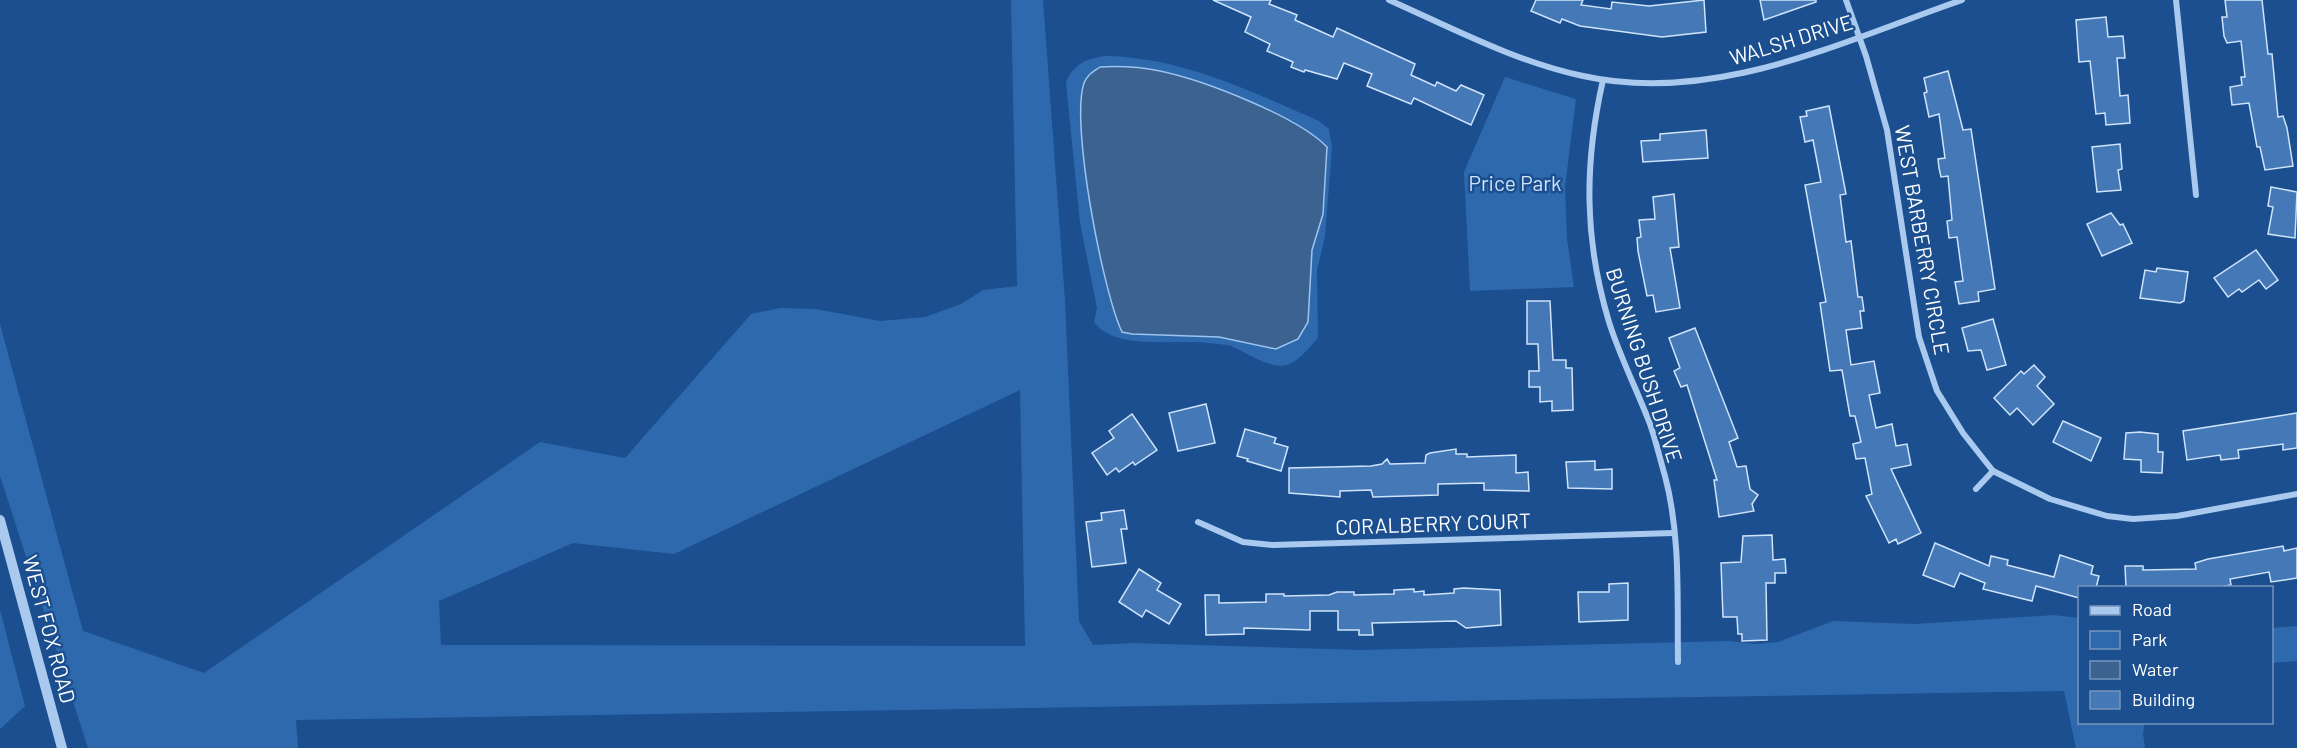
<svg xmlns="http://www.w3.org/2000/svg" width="2297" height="748" font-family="Barlow,sans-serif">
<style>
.green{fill:#2e69ad;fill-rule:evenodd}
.water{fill:#3c6290;stroke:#9cc4f0;stroke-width:1.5}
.building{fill:#4478b7;stroke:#cfe3fa;stroke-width:1.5}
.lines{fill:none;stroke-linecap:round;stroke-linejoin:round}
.minor{stroke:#a9c9ee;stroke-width:6}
.tertiary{stroke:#a9c9ee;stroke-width:10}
.labels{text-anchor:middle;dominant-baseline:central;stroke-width:5;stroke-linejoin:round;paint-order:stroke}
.street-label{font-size:21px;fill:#fff;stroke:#1b4f8f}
.park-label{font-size:21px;fill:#cfe3fa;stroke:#1b4f8f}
</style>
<rect width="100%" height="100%" fill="#1b4f8f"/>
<g class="green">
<path d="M1011,0H1043L1065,300L1079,621L1093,645L1133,643L1360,650L1729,641L1756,644L1778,642L1833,621L1915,624L2054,615L2079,618L2080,722L2145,723L2143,733L2145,748H2076L2064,691L296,720L298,748H88L0,476V324L83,631L204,673L540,442L625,458L751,314L780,308L816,309L880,321L925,317L961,304L983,290L1017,286ZM1020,390L1025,646L441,645L439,601L573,543L674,554Z"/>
<path d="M1105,56C1181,57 1250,91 1319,121L1329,129L1332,147L1325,237L1317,270L1318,338C1310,347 1298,362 1287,365C1268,369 1248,353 1231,346C1224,344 1216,344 1208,343C1177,339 1114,351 1094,322L1097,308L1080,223L1066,83C1072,64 1087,59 1105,56ZM1100,68H1132L1327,153L1323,214L1312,250L1308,322L1298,339L1276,349L1219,337L1132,334L1117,320L1088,190L1081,112L1089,74Z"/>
<polygon points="1505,77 1576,99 1565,187 1567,239 1574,287 1470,291 1464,172"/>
<polygon points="0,610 25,706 0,729"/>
<polygon points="2297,626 2297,661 2272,663 2272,628"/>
</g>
<path class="water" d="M1100,67C1119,66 1140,67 1160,71C1203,80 1297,116 1327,147L1323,214L1312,250L1308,322L1298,339L1276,349L1219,337L1132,334L1122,332C1103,292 1070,123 1084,83C1087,75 1093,72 1100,67Z"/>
<g class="building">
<polygon points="1213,0 1271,0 1269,4 1297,15 1295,20 1333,37 1337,28 1415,64 1411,75 1435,86 1437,82 1456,91 1461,85 1484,95 1471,125 1414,98 1411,104 1367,86 1372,74 1344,63 1337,79 1305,70 1304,72 1291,67 1293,62 1267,51 1270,44 1245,32 1251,17"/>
<polygon points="1536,0 1583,0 1581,5 1611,9 1612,2 1649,6 1704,0 1706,32 1662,37 1580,26 1562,19 1560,23 1531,11"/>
<polygon points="1760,0 1816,0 1816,2 1764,20"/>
<polygon points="2225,0 2262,0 2268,54 2272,54 2278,117 2283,116 2287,128 2293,166 2265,170 2260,147 2257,147 2249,103 2232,105 2230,87 2242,85 2241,77 2245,77 2241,41 2227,43 2224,36 2222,17 2227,17"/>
<polygon points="2106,17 2108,37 2123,36 2125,58 2117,58 2120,96 2128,95 2130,123 2106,125 2105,113 2096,114 2090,61 2079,62 2076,20"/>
<polygon points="1948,71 1963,130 1971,129 1995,289 1978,292 1979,301 1959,304 1955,282 1963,281 1957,237 1949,238 1947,221 1952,220 1948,176 1941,177 1939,168 1938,159 1945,158 1939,114 1929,117 1924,93 1927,92 1924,78"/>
<polygon points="1829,106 1846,194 1840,195 1846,242 1851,241 1858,297 1862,297 1864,311 1860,311 1862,328 1846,330 1851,365 1874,361 1880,393 1869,395 1876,428 1892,424 1896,446 1907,444 1911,465 1891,469 1921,533 1898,544 1896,539 1889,543 1866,496 1872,494 1865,458 1856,459 1853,444 1861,442 1855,416 1850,416 1842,370 1830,371 1820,303 1826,302 1805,185 1821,182 1813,140 1805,142 1800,117 1807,116 1806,111"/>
<polygon points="1706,130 1708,158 1643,162 1641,141 1660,140 1660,134"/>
<polygon points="2120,144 2122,169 2118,170 2121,190 2097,192 2092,147"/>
<polygon points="2271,187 2297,192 2295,238 2268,234 2273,207 2268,206"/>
<polygon points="1674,194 1679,247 1670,248 1680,308 1656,312 1653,295 1647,296 1638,251 1637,238 1641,237 1639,220 1655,219 1653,197"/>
<polygon points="2111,213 2120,225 2123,224 2132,243 2102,256 2087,224"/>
<polygon points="2256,250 2278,280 2266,289 2259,280 2242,292 2239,289 2228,297 2214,278"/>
<polygon points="2157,268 2188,272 2184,301 2180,303 2140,298 2145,270 2156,272"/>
<polygon points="1527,301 1550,301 1553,360 1566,360 1566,368 1572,368 1573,410 1552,411 1552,401 1540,402 1540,387 1529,387 1529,371 1539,371 1538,344 1527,344"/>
<polygon points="1993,319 2006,365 1987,370 1981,350 1968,351 1962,328"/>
<polygon points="1695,328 1738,438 1729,442 1737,467 1746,466 1750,489 1758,495 1752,504 1754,511 1719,517 1714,480 1717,480 1687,385 1681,387 1674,371 1680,368 1669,338"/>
<polygon points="2034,365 2045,377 2037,386 2054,404 2033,425 2017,408 2010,415 1994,398 2021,371 2024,374"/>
<polygon points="1206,404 1215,443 1178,451 1169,413"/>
<polygon points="2297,413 2297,448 2283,450 2283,444 2238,450 2239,458 2221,460 2220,455 2187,460 2183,431"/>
<polygon points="1132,414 1157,450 1135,465 1133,462 1119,472 1116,468 1107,475 1092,453 1114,438 1109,431"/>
<polygon points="2063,421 2101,438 2091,461 2053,442"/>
<polygon points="1245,429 1276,438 1274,443 1288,447 1281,471 1247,461 1248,459 1237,456"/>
<polygon points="2140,432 2158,434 2158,452 2163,452 2162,473 2141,472 2141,460 2124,459 2126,433"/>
<polygon points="1456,449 1456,454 1467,454 1467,457 1516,455 1516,473 1528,472 1529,491 1484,490 1484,483 1438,484 1438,495 1373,497 1371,490 1340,491 1340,497 1289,493 1289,468 1371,466 1382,464 1387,459 1390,464 1425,463 1426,455 1430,453"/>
<polygon points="1595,461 1595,470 1612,469 1612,489 1568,488 1566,462"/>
<polygon points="1124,510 1127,529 1121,529 1126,563 1092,567 1086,522 1102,520 1101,513"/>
<polygon points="1772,535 1773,560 1785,559 1786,573 1775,573 1775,583 1766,583 1767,640 1742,641 1742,634 1738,634 1737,617 1723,617 1721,563 1741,562 1743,536"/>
<polygon points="1935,543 1989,566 1991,556 2008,560 2007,565 2054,577 2060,555 2093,566 2091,574 2099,576 2096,588 2079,588 2079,598 2036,586 2032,601 1983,589 1985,583 1960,573 1954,587 1923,575"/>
<polygon points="2283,546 2284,551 2297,548 2297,578 2271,582 2269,572 2230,579 2231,585 2214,588 2126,588 2125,566 2143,566 2143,570 2196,569 2195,563 2208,559"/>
<polygon points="1139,569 1161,583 1157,590 1181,604 1169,624 1146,610 1142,617 1119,602"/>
<polygon points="1628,583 1628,620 1579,622 1578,592 1609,592 1609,584"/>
<polygon points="1464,588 1500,590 1501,625 1466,628 1456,621 1372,623 1373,635 1359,635 1359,630 1338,630 1338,611 1310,611 1310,630 1244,628 1244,634 1206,635 1205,595 1219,595 1219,603 1266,602 1266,594 1284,594 1284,596 1329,595 1337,592 1354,592 1354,595 1394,594 1394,590 1414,589 1414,592 1424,591 1424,595 1454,593 1454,589"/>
</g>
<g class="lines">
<g class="minor">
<path d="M1389,0C1452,28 1516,62 1583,76C1714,105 1841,42 1962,0"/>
<polyline points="1846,0 1866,56 1887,130 1919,337 1937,391 1963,433 1993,471 2050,499 2107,516 2133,519 2177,516 2297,494"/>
<polyline points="2176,0 2196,195"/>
<path d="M1603,80C1584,164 1584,239 1609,322C1620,357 1637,390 1650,424C1656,441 1660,459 1665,476C1681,536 1677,601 1678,662"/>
<polyline points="1976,489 1993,471"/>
<polyline points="1198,522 1243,542 1273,545 1674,533"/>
</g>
<polyline class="tertiary" points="0,520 62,748"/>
</g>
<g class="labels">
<g class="street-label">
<text transform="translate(1791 39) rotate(-17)">WALSH DRIVE</text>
<text transform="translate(1923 240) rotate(80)">WEST BARBERRY CIRCLE</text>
<text transform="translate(1645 365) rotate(72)">BURNING BUSH DRIVE</text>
<text transform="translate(1433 523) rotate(-2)">CORALBERRY COURT</text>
<text transform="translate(50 629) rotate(75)">WEST FOX ROAD</text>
</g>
<g class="park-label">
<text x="1515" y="182">Price Park</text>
</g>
</g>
<rect x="2078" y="586" width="195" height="138" fill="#1b4f8f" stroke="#7695bc" stroke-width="1.5"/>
<rect x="2090" y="606" width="30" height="9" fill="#a9c9ee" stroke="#7695bc" stroke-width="1.5"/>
<text x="2132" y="616" font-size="18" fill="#ffffff">Road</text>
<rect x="2090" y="631" width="30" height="18" fill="#2e69ad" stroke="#7695bc" stroke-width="1.5"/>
<text x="2132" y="646" font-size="18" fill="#ffffff">Park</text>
<rect x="2090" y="661" width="30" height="18" fill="#3c6290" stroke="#7695bc" stroke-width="1.5"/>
<text x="2132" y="676" font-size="18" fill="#ffffff">Water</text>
<rect x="2090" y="691" width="30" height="18" fill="#4478b7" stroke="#7695bc" stroke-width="1.5"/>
<text x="2132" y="706" font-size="18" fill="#ffffff">Building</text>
</svg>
